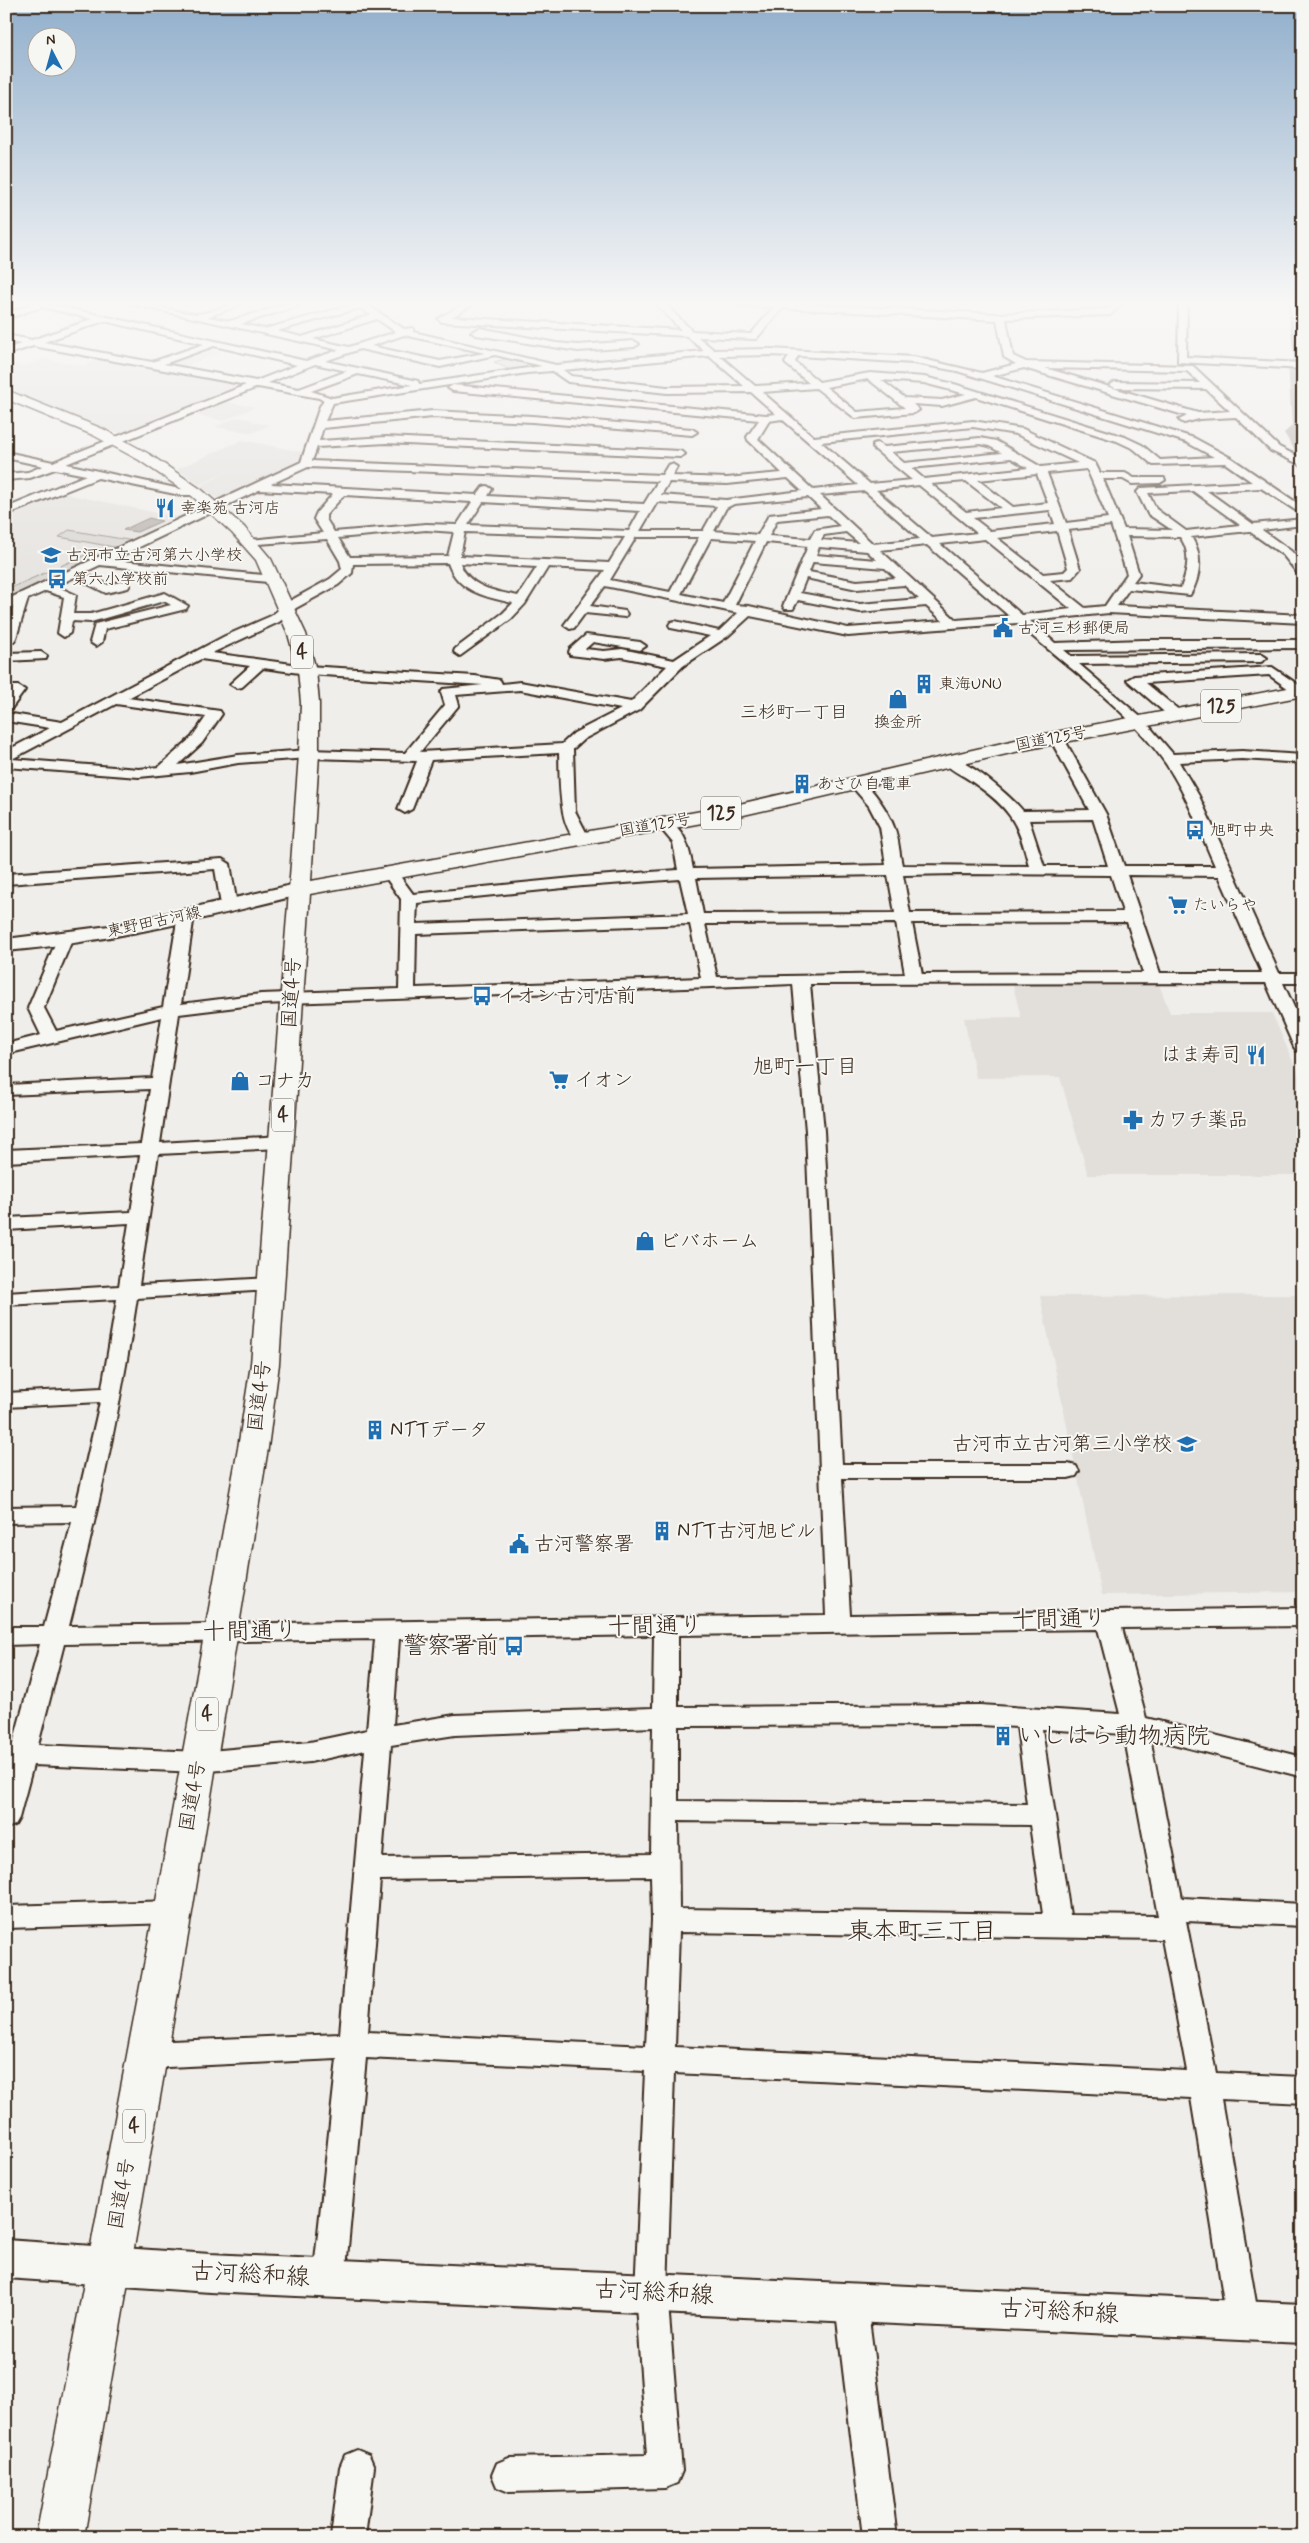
<svg xmlns="http://www.w3.org/2000/svg" width="1309" height="2543" font-family="Mynerve,'Klee One',sans-serif">
<style>
.built{fill:#e2dfdb}
.green{fill:#d4d1cc;stroke:#887e75}
.water{fill:#afa8a1;stroke:#81766d}
.lines{fill:none;stroke-linecap:round;stroke-linejoin:round}
.stream{stroke:#81766d;stroke-width:2.5}
.river{fill:#afa8a1;fill-rule:evenodd}
.minor-casing{stroke:#3b2a1e;stroke-width:4}
.major-casing{stroke:#3b2a1e;stroke-width:4}
.highway-casing{stroke:#3b2a1e;stroke-width:3}
.minor{fill:#f6f6f2;fill-rule:evenodd}
.major{fill:#f6f6f2;fill-rule:evenodd}
.highway{fill:#f6f6f2;fill-rule:evenodd}
.labels{text-anchor:middle;dominant-baseline:central;stroke-width:4;stroke-linejoin:round;paint-order:stroke}
.far-poi-label{font-size:16px;fill:#3b2a1e;stroke:#f6f6f2;text-anchor:start}
.far-street-label{font-size:16px;fill:#3b2a1e;stroke:#f6f6f2}
.far-neighbourhood-label{font-size:18px;fill:#3b2a1e;stroke:#f6f6f2}
.shield{fill:#f6f6f2;stroke:#73675e;stroke-width:1}
.shield-label{font-size:19px;font-weight:bold;fill:#3b2a1e}
.street-label{font-size:20px;fill:#3b2a1e;stroke:#f6f6f2}
.poi-label{font-size:20px;fill:#3b2a1e;stroke:#f6f6f2;text-anchor:start}
.neighbourhood-label{font-size:21px;fill:#3b2a1e;stroke:#f6f6f2}
.near-street-label{font-size:24px;fill:#3b2a1e;stroke:#f6f6f2}
.near-poi-label{font-size:24px;fill:#3b2a1e;stroke:#f6f6f2;text-anchor:end}
.near-neighbourhood-label{font-size:25px;fill:#3b2a1e;stroke:#f6f6f2}
</style>
<rect width="100%" height="100%" fill="#efeeea"/>
<filter id="ink" filterUnits="userSpaceOnUse"><feTurbulence type="fractalNoise" baseFrequency=".02" numOctaves="2"/><feDisplacementMap in="SourceGraphic" scale="10" xChannelSelector="R" yChannelSelector="G"/><feConvolveMatrix kernelMatrix="1 2 1 2 8 2 1 2 1" color-interpolation-filters="sRGB"/></filter>
<g filter="url(#ink)">
<g class="built">
<polygon points="202,349 221,353 180,368 161,365"/>
<polygon points="100,358 249,384 127,432 115,432 91,424 6,389 6,363 23,366 44,359 84,366"/>
<polygon points="221,401 255,407 224,421 190,414"/>
<polygon points="237,417 254,420 251,422 270,425 252,433 215,427"/>
<polygon points="242,440 307,453 303,461 219,500 200,486 231,470 199,485 177,469"/>
<polygon points="56,492 177,517 11,594 6,593 6,513"/>
<polygon points="1012,982 1158,982 1170,1013 1272,1013 1303,1085 1303,1175 1088,1175 1060,1077 976,1078 964,1018 1021,1017"/>
<polygon points="1303,1295 1303,1592 1102,1595 1040,1296"/>
</g>
<g class="green">
<polygon points="510,358 544,367 510,370 494,362"/>
<polygon points="69,530 134,541 119,548 59,537"/>
<polygon points="90,553 101,558 18,595 6,596 8,589"/>
</g>
<polygon class="water" points="149,518 162,521 137,532 123,530"/>
<g class="lines">
<polyline class="stream" points="1289,303 1296,363"/>
<polygon class="river" points="1296,358 1303,362 1303,462 1293,459 1290,455 1294,449 1284,433 1292,426 1288,363"/>
<defs>
<g id="minor">
<path d="M30,303H44L306,361L339,350L126,303C149,301 172,312 195,314C209,315 227,303 244,303L208,317L230,321L290,303H302L301,305L241,324L265,329L355,304L354,303H374L369,306L404,329L413,328V332L556,365L704,351L687,336L442,322L438,319L465,303H475L452,317L681,330L655,303H664L692,331L751,334L774,307L742,306L738,303H786L998,314L1108,309L1114,303H1123L1110,315L1006,319L1013,356L1026,362L1193,366L1279,447L1303,459V466L1271,451L1236,417L1199,419L1184,423L1179,420L1187,416L1024,368L992,376L1194,438L1231,458L1303,507V515L1261,488L1207,491L1253,524L1303,519V525L1262,530L1291,551L1303,564V576L1299,575L1283,555L1249,531L1191,537C1203,554 1201,577 1190,595L1129,589L1117,606L1303,615V623L1109,613L1030,621L1055,643L1143,640H1303V648L1064,650L1071,656L1261,654L1267,658L1261,662L1079,664L1144,720L1173,754L1242,751L1303,755V763L1242,759L1179,762L1199,796L1279,973H1303V983H1283L1303,1027V1052L1297,1051L1294,1047L1266,983L810,984L824,1131L842,1464H1068L1076,1466L1079,1471L1076,1476L1068,1478H842L850,1615L1303,1608V1626L1122,1628L1146,1718L1303,1757V1777L1150,1738L1182,1898L1303,1904V1926L1186,1921L1216,2073L1303,2077V2103L1221,2099L1259,2320L1254,2331L1243,2336L1232,2331L1227,2320L1191,2098L674,2073L667,2292L682,2471L677,2483L665,2488L509,2492L497,2487L492,2475L497,2463L509,2458L647,2455L635,2292L645,2071L366,2058L345,2279L340,2290L329,2294L318,2290L313,2279L337,2059L147,2068L137,2064L132,2055L137,2046L147,2042L340,2034L365,1750L310,1762L199,1772L33,1765L19,1818L15,1825L6,1828V1744H13L40,1644L6,1645V1627H44L72,1522L6,1523V1507L76,1506L100,1402L6,1407V1393L102,1388L117,1299L6,1305V1293L119,1286L129,1223L6,1230V1218L131,1212L140,1155L6,1162V1150L141,1144L150,1089L6,1095V1085L152,1078L162,1017L6,1054V1044L41,1035L28,1008L58,937H70L72,940L44,1008L56,1031L163,1007L178,915L186,910L194,915L181,1004L261,994L399,989L401,899L381,871L384,868H394L413,894L583,877L678,870L673,843L657,824L664,820C685,825 690,852 693,869L886,865L880,827L869,806L849,783L856,779C870,782 889,813 894,827C899,838 899,853 902,865L1029,866C1018,821 1010,808 971,781C963,775 949,770 943,761L945,758C963,754 1011,797 1023,811L1089,810L1049,737L1056,733L1063,737L1106,814L1124,866H1215C1200,832 1187,795 1166,764C1130,711 1065,665 1017,623L848,636L750,616L728,636L683,666L639,710L584,739L573,749L575,811L589,838L582,842C557,836 560,773 559,753L431,760L412,809L405,813L398,809L417,761L309,758L238,763L190,772L139,777L6,767V751L50,728L6,721V713L62,722L225,636L271,616L288,602L330,579L342,569L340,561L327,539L246,545V541L250,540L323,533L314,519L317,512L333,494L259,490L112,560L273,576L277,577V583L100,565L56,586L76,595L73,614H91L165,593L188,606L186,609L105,629L102,642L96,646L90,642L95,624L171,605L164,601L91,622L72,621L70,633L64,637L58,633L64,597L46,591L28,599L16,638L14,641H6V630L13,606L6,609V600L301,462L320,406L324,401L319,398L258,387L66,464L180,489L201,491V495H180L98,478L6,515V508L86,475L55,469L30,478L6,480V474L28,472L43,466L6,458V452L53,462L246,385L33,346L6,355V349L21,344L6,341V335L32,340L93,319L41,307L6,319V313L31,305ZM360,308L371,315L302,337L277,331ZM783,308L997,320L1004,357L1016,364L982,373L914,357L770,349L714,350L698,337L756,339ZM377,319L396,332L349,347L313,339ZM104,321L204,344L152,362L44,342ZM404,335L485,353L440,361L371,346ZM214,346L297,365L256,381L164,364ZM360,349L440,367L495,355L542,366L419,384L418,381L325,361ZM770,355L789,356L785,363L787,365L809,383L755,386L720,356ZM709,356L744,386L667,387L571,376L563,370ZM798,356L914,363L957,371L1186,442L1214,457L1160,460L1142,445L1125,437L954,384L924,377L870,373L819,382L795,362ZM315,364L347,371L299,389L268,383ZM1045,368L1187,371L1200,383L1115,382L1110,385L1115,388L1206,389L1230,411L1198,413ZM552,371L568,382L667,393L751,392L776,414L766,415L453,385L448,388L453,391L759,420L747,437L748,440L782,473L727,478L672,476L677,467L672,464L668,465L662,475L312,461L317,447L386,443L680,457L685,454L680,451L386,437L319,441L323,428L433,417L532,422L692,435L697,432L692,429L532,416L433,411L325,421L333,403L527,373ZM358,374L412,385L332,398L311,391ZM868,379L905,408L857,412L826,387ZM881,380L924,383L966,394L942,400L905,398ZM816,388L855,418L914,413L919,410L913,404L942,406L976,397L1117,441L1134,449L1153,465L1225,463L1252,482L1141,488L1137,492L1148,514L1172,530L1124,529L1103,479H1123L1132,484L1160,483L1165,480L1164,478H1134L1125,473H1100L1095,463L1023,429L973,421L814,437L762,392ZM782,419L858,485L813,490L758,439L769,421ZM973,427L1016,434L1078,463L1041,467L996,441L980,438L884,447L877,443L873,444V448L912,480L870,484L821,442ZM980,444L989,446L1002,453L904,463L891,452ZM1011,458L1028,468L924,479L911,468ZM308,467L658,481L644,504L488,496L492,489L487,486L483,487L477,495L271,484ZM1087,469L1108,518L1066,523L1047,473ZM1037,474L1048,503L1013,507L978,480ZM788,478L802,491L726,500L661,495L669,482L727,484ZM966,481L1001,508L966,512L931,484ZM919,485L977,533L932,538L876,490ZM865,491L920,539L873,544L820,495ZM1193,491L1240,525L1186,531L1156,509L1148,493ZM344,495L472,502L457,525L426,524L334,532L326,519V515ZM808,497L821,509L769,515L758,535L714,531L726,508L734,504ZM483,502L640,511L629,531L468,525ZM657,502L717,506L703,531H640ZM1050,510L1055,524L990,531L973,518ZM828,515L840,526L815,530L810,539L769,536L777,520ZM1111,525L1127,574L1105,606L1085,608L1050,580L1072,578L1080,569L1068,530ZM426,530L454,532L448,556L350,557L338,538ZM1057,531L1068,568L1064,572L1043,574L997,538ZM465,532L625,537L609,563L460,556ZM846,532L859,543L821,540L824,535ZM1127,536L1180,537C1192,553 1187,571 1181,588L1133,582L1139,574ZM636,537H699L670,592L610,580ZM711,538L755,541L723,603L681,594ZM985,539L1071,609L1022,615L940,544ZM766,542L808,546L783,606L785,609H793L798,600L860,612L926,606L943,621L848,628L749,606L735,605ZM927,545L1009,616L956,620L880,550ZM819,547L867,551L877,560L816,555ZM813,562L885,568L896,578L857,581L809,572ZM448,563C458,592 486,597 513,603L503,613L455,649L454,652L460,656L511,619L525,604L548,567L605,570L564,625L570,629L574,628L585,613L625,617L627,614L625,611L590,606L605,586L738,613L719,631L675,621L671,622L669,625L671,628L710,636L674,660L622,649L604,651L585,649L593,642L640,650L646,646L640,642L586,635L570,649L569,652L570,655L604,659L622,657L667,666L631,702L520,682L502,684L500,680L475,676L307,666L212,653L279,622L296,608L338,585L352,573L353,564ZM460,563L537,567L518,596C495,591 469,588 460,563ZM806,578L857,589L904,585L919,599L860,604L800,593ZM201,659L250,666L230,684L237,688L242,687L263,668L307,674L483,685L443,689L441,692L445,705L405,753L309,750L238,755L178,765L202,743L222,714L220,711L128,698ZM520,690L621,709L574,733L562,744L420,752L459,705L456,695ZM116,704L206,717L192,737L159,767L139,769L12,759ZM1093,819L1108,866H1044L1029,820ZM957,874L1111,875L1123,912L910,913L903,875ZM888,875L895,913L703,914L696,878ZM1127,875L1219,876L1262,973H1160ZM680,879L688,914L416,924L417,903L583,886ZM1127,922L1143,973L922,974L912,923ZM896,923L905,974L717,977L705,924ZM690,924L701,978L415,988L416,934ZM793,984L806,1131L826,1615L69,1626C97,1516 120,1411 137,1298L272,1290L279,1288L282,1284L279,1280L272,1278L139,1285L158,1154L281,1148L288,1146L290,1142L288,1138L281,1136L160,1143L179,1014L261,1004ZM1098,1629L1120,1714L980,1705L678,1707V1635ZM654,1635L653,1708L455,1715L393,1725L399,1639ZM375,1639L367,1730L310,1742L199,1752L38,1745L64,1644ZM980,1725L1017,1727L1027,1804L678,1801V1726ZM653,1727L651,1854L382,1858L391,1745L455,1735ZM1042,1729L1124,1734L1158,1916L1070,1915ZM678,1821L1030,1825L1043,1914L679,1909ZM651,1876L652,1920L646,2046L368,2032L380,1880ZM679,1932L1162,1939L1187,2071L675,2047Z"/>
<polygon points="1179,303 1187,303 1186,357 1303,363 1303,369 1178,362"/>
<polygon points="480,328 556,343 578,345 634,341 639,344 634,347 578,351 476,335 471,332"/>
<polygon points="88,575 108,585 124,581 130,585 128,588 106,593 84,582 82,579"/>
<polygon points="41,652 47,656 46,659 6,661 6,653"/>
<polygon points="1272,667 1303,688 1303,699 1269,675 1146,683 1180,711 1182,714 1180,717 1170,717 1127,680 1134,676"/>
<polygon points="6,686 18,686 25,690 11,709 6,710 8,694 6,694"/>
<polygon points="222,859 230,864 237,905 229,910 221,905 215,869 6,884 6,874"/>
<polygon points="173,1901 183,1904 187,1912 183,1920 173,1923 6,1928 6,1906"/>
<polygon points="851,2288 862,2292 867,2303 897,2537 863,2537 835,2303 840,2292"/>
<polygon points="357,2450 369,2455 374,2467 365,2537 331,2537 340,2467 345,2455"/>
</g>
<g id="major">
<path d="M300,883L307,885L310,889L307,893C207,918 109,942 6,951V939L117,925Z"/>
<polygon points="6,2240 210,2254 1303,2304 1303,2343 210,2292 6,2278"/>
</g>
<polygon id="highway" points="6,390 103,429 149,454 202,490 244,527 271,559 306,634 316,670 319,703 319,754 311,881 735,805 1024,738 1303,685 1303,696 1024,750 735,817 310,894 279,1364 268,1448 192,1912 84,2537 36,2537 154,1912 238,1448 251,1364 288,904 299,754 301,703 298,670 288,634 256,560 232,533 192,496 139,460 93,435 6,399"/>
</defs>
<use href="#minor" class="minor-casing"/>
<use href="#major" class="major-casing"/>
<use href="#highway" class="highway-casing"/>
<use href="#minor" class="minor"/>
<use href="#major" class="major"/>
<use href="#highway" class="highway"/>
</g>
</g>
<linearGradient id="sky" x2="0" y2="1"><stop stop-color="#91afcc"/><stop offset="0.46" stop-color="#f8f7f6"/><stop offset="1" stop-color="#f8f7f6" stop-opacity="0"/></linearGradient>
<rect width="1309" height="659" fill="url(#sky)"/>
<defs>
<symbol id="restaurant-bare" viewBox="-9 -9 18 18"><path d="M-5-6h1v4h1v-4h1v4h1v-4h1v5L-1.5 .5V6h-2V.5L-5-1ZM5-6V6H3V1.5H1.5Q1.5-4 5-6Z" fill="#1f6fb2" stroke="#f6f6f2" stroke-width="2.5" paint-order="stroke"/></symbol>
<symbol id="school-bare" viewBox="-9 -9 18 18"><path d="M0-5L7-2L0 1L-7-2ZM-4 1L0 2.5L4 1V4Q0 6-4 4Z" fill="#1f6fb2" stroke="#f6f6f2" stroke-width="2.5" paint-order="stroke"/></symbol>
<symbol id="bus-bare" viewBox="-9 -9 18 18"><path d="M-5-6H5V4H4V6H2V4H-2V6H-4V4H-5ZM-3.5-4V0h7V-4ZM-3.5 1.2v1.5H-2V1.2ZM2 1.2v1.5H3.5V1.2Z" fill="#1f6fb2" stroke="#f6f6f2" stroke-width="2.5" paint-order="stroke"/></symbol>
<symbol id="civic-bare" viewBox="-9 -9 18 18"><path d="M-.6-6.5H3V-4.5H.6V-3L4-1V1h2V6H-6V1h2V-1L-.6-3ZM-1.2 2.5V6h2.4V2.5Z" fill="#1f6fb2" stroke="#f6f6f2" stroke-width="2.5" paint-order="stroke"/></symbol>
<symbol id="building-bare" viewBox="-9 -9 18 18"><path d="M-4-6H4V6H1V3H-1V6H-4ZM-2.5-4.3h1.7v1.8h-1.7ZM.8-4.3h1.7v1.8H.8ZM-2.5-1h1.7V.8h-1.7ZM.8-1h1.7V.8H.8Z" fill="#1f6fb2" stroke="#f6f6f2" stroke-width="2.5" paint-order="stroke"/></symbol>
<symbol id="shop-bare" viewBox="-9 -9 18 18"><path d="M-5-2.5h2.3a2.7 3.5 0 0 1 5.4 0H5L5.5 6h-11ZM-1.5-2.5h3a1.5 2.3 0 0 0-3 0Z" fill="#1f6fb2" stroke="#f6f6f2" stroke-width="2.5" paint-order="stroke"/></symbol>
<symbol id="supermarket-bare" viewBox="-9 -9 18 18"><path d="M-6-5.5h2.5l.6 2H6L4.5 2H-2.5L-4.4-4H-6ZM-1.5 3.2a1.3 1.3 0 1 0 .1 0ZM3 3.2a1.3 1.3 0 1 0 .1 0Z" fill="#1f6fb2" stroke="#f6f6f2" stroke-width="2.5" paint-order="stroke"/></symbol>
<symbol id="pharmacy-bare" viewBox="-9 -9 18 18"><path d="M-2-6h4v4h4v4h-4v4h-4v-4h-4v-4h4Z" fill="#1f6fb2" stroke="#f6f6f2" stroke-width="2.5" paint-order="stroke"/></symbol>
</defs>
<g fill-rule="evenodd">
<use href="#restaurant-bare" x="151" y="494" width="28" height="28"/>
<use href="#school-bare" x="37" y="541" width="28" height="28"/>
<use href="#bus-bare" x="43" y="565" width="28" height="28"/>
<use href="#civic-bare" x="989" y="614" width="28" height="28"/>
<use href="#building-bare" x="910" y="670" width="28" height="28"/>
<use href="#shop-bare" x="884" y="685" width="28" height="28"/>
<use href="#building-bare" x="788" y="770" width="28" height="28"/>
<use href="#bus-bare" x="1181" y="816" width="28" height="28"/>
<use href="#supermarket-bare" x="1164" y="891" width="28" height="28"/>
<use href="#bus-bare" x="468" y="982" width="28" height="28"/>
<use href="#restaurant-bare" x="1242" y="1041" width="28" height="28"/>
<use href="#supermarket-bare" x="545" y="1066" width="28" height="28"/>
<use href="#shop-bare" x="226" y="1067" width="28" height="28"/>
<use href="#pharmacy-bare" x="1119" y="1106" width="28" height="28"/>
<use href="#shop-bare" x="631" y="1227" width="28" height="28"/>
<use href="#building-bare" x="361" y="1416" width="28" height="28"/>
<use href="#school-bare" x="1173" y="1430" width="28" height="28"/>
<use href="#building-bare" x="648" y="1517" width="28" height="28"/>
<use href="#civic-bare" x="505" y="1530" width="28" height="28"/>
<use href="#bus-bare" x="500" y="1632" width="28" height="28"/>
<use href="#building-bare" x="989" y="1722" width="28" height="28"/>
</g>
<g class="labels">
<g class="far-poi-label">
<text x="180" y="508">幸楽苑 古河店</text>
<text x="66" y="555">古河市立古河第六小学校</text>
<text x="72" y="579">第六小学校前</text>
<text x="1018" y="628">古河三杉郵便局</text>
<text x="939" y="684">東海UNU</text>
<text x="898" y="722" text-anchor="middle">換金所</text>
<text x="817" y="784">あさひ自電車</text>
<text x="1210" y="830">旭町中央</text>
<text x="1193" y="905">たいらや</text>
</g>
<g class="far-street-label">
<text transform="translate(1051 739) rotate(-11)">国道125号</text>
<text transform="translate(655 825) rotate(-10)">国道125号</text>
<text transform="translate(154 922) rotate(-12)">東野田古河線</text>
</g>
<g class="far-neighbourhood-label">
<text x="794" y="713">三杉町一丁目</text>
</g>
<g class="shield">
<rect x="291" y="635.5" width="22" height="33" rx="4"/>
<rect x="1201" y="689.5" width="40" height="33" rx="4"/>
<rect x="701" y="796.5" width="40" height="33" rx="4"/>
<rect x="272" y="1098.5" width="22" height="33" rx="4"/>
<rect x="196" y="1697.5" width="22" height="33" rx="4"/>
<rect x="123" y="2109.5" width="22" height="33" rx="4"/>
</g>
<g class="shield-label">
<text x="302" y="652">4</text>
<text x="1221" y="706">125</text>
<text x="721" y="813">125</text>
<text x="283" y="1115">4</text>
<text x="207" y="1714">4</text>
<text x="134" y="2126">4</text>
</g>
<g class="street-label">
<text transform="translate(292 993) rotate(-86)">国道4号</text>
<text transform="translate(260 1396) rotate(-83)">国道4号</text>
<text transform="translate(193 1796) rotate(-80)">国道4号</text>
<text transform="translate(122 2194) rotate(-80)">国道4号</text>
</g>
<g class="poi-label">
<text x="497" y="996">イオン古河店前</text>
<text x="1241" y="1055" text-anchor="end">はま寿司</text>
<text x="574" y="1080">イオン</text>
<text x="255" y="1081">コナカ</text>
<text x="1148" y="1120">カワチ薬品</text>
<text x="660" y="1241">ビバホーム</text>
<text x="390" y="1430">NTTデータ</text>
<text x="1172" y="1444" text-anchor="end">古河市立古河第三小学校</text>
<text x="677" y="1531">NTT古河旭ビル</text>
<text x="534" y="1544">古河警察署</text>
</g>
<g class="neighbourhood-label">
<text x="805" y="1067">旭町一丁目</text>
</g>
<g class="near-street-label">
<text transform="translate(1059 1620) rotate(-1)">十間通り</text>
<text transform="translate(655 1627) rotate(-1)">十間通り</text>
<text transform="translate(250 1632) rotate(-1)">十間通り</text>
<text transform="translate(250 2275) rotate(3)">古河総和線</text>
<text transform="translate(654 2293) rotate(3)">古河総和線</text>
<text transform="translate(1059 2312) rotate(3)">古河総和線</text>
</g>
<g class="near-poi-label">
<text x="499" y="1646">警察署前</text>
<text x="1018" y="1736" text-anchor="start">いしはら動物病院</text>
</g>
<g class="near-neighbourhood-label">
<text x="922" y="1932">東本町三丁目</text>
</g>
</g>
<rect width="1309" height="2543" fill="none" stroke="#f6f6f2" stroke-width="25"/>
<rect x="12" y="12" width="1284" height="2518" fill="none" stroke="#3b2a1e" stroke-width="2" filter="url(#ink)"/>
<g transform="translate(52 52) rotate(354)"><circle r="24" fill="#f6f6f2" stroke="#aba49d"/>
<path d="M0-4L9 19L0 12L-9 19Z" fill="#1f6fb2"/>
<text y="-8" font-size="14" font-weight="bold" text-anchor="middle" fill="#3b2a1e">N</text>
</g>
</svg>
